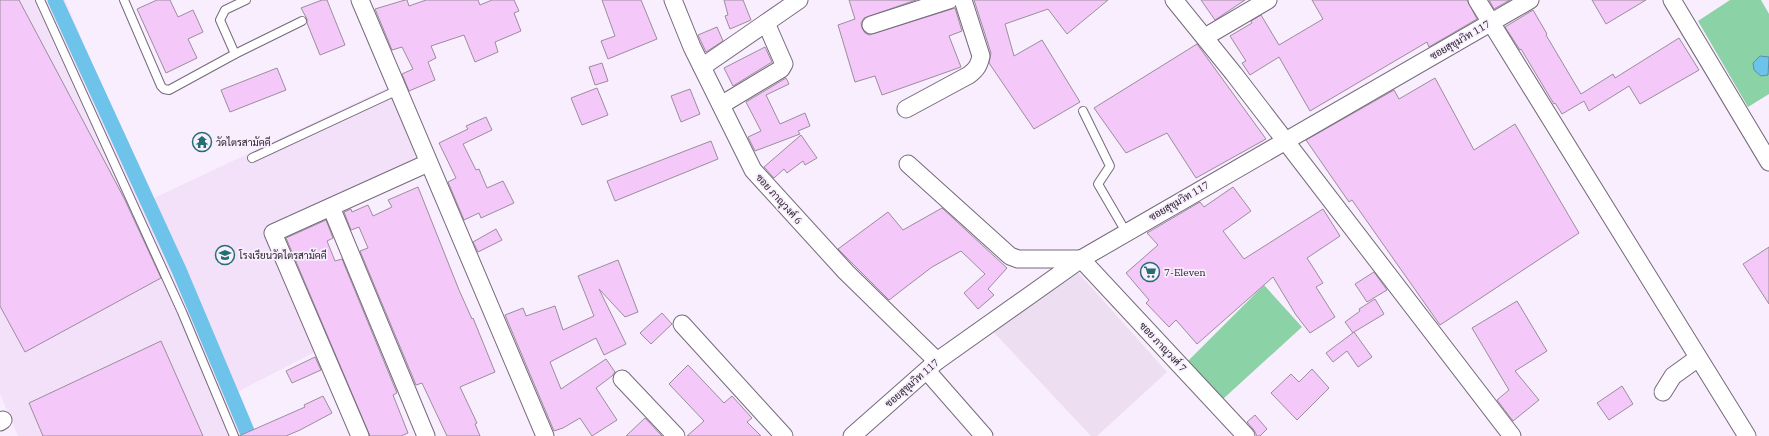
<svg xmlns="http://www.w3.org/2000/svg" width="1769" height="436" font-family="'IBM Plex Serif',Sarabun,serif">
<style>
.commercial{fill:#eddef1}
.built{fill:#f3e1fa}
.green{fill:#8bd2a7}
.water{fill:#6dc3e9;stroke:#5691ad}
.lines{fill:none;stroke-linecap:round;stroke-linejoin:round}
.canal{stroke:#6dc3e9;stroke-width:15}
.building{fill:#f4c9f9;stroke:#9b8d9d}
.service-casing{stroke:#766a7b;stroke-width:10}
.minor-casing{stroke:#766a7b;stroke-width:19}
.service{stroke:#fff;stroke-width:8}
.minor{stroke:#fff;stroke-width:17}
.labels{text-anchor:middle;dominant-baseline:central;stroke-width:3.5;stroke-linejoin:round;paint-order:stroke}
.street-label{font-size:10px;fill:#201b22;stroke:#f8eefd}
.poi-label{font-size:10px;fill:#201b22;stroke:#f8eefd;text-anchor:start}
</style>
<rect width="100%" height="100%" fill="#f8eefd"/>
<polygon class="commercial" points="1077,271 1167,372 1097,436 1091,436 987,325"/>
<polygon class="built" points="0,0 65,0 150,200 389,87 418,162 266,232 317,351 233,394 251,436 18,436 0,394"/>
<g class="green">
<polygon points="1730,0 1761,0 1769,14 1769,94 1748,107 1698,21"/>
<polygon points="1264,285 1302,327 1223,399 1188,361"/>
</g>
<polygon class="water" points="1760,56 1769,57 1768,75 1761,76 1754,70 1753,63"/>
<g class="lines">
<polyline class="canal" points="55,0 179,270 249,436"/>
</g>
<g class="building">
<polygon points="0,0 19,0 124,198 161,278 25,352 0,306"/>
<polygon points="157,0 170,0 178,17 193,10 203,32 188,39 197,58 166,73 137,9"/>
<polygon points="322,0 327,0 345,45 320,55 307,23 307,19 301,8"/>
<polygon points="405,0 407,0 409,6 426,0 478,0 480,5 492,0 514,0 519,11 514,13 521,31 495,42 498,52 475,62 464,35 431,46 436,58 428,62 435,80 409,91 402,74 413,69 402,47 392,50 375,9"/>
<polygon points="602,0 641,0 657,39 608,59 601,41 615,36"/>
<polygon points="724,0 743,0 751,20 730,29 725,16 728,15"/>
<polygon points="849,0 916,0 864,18 861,23 862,28 865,33 869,35 955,8 962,31 949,36 961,67 882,95 875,76 855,82 838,25 855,19"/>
<polygon points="974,0 1108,0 1067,34 1048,9 1005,24 1014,56 1042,40 1080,102 1034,129 989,63 991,53"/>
<polygon points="1201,0 1245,0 1215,20"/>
<polygon points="1312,0 1467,0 1477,19 1429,47 1427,42 1310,111 1279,57 1250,75 1242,63 1246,61 1230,36 1252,23 1251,21 1261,15 1279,45 1323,19"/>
<polygon points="1489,0 1510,0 1494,9"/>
<polygon points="1592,0 1646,0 1606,24"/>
<polygon points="1533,10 1547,34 1546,35 1581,94 1613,74 1615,78 1679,38 1699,70 1640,104 1629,86 1589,111 1584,101 1562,114 1555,103 1554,104 1521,49 1520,50 1505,27"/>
<polygon points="717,27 723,41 706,52 698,35"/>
<polygon points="1197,44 1266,139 1196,178 1167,133 1126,153 1094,108"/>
<polygon points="765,47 772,62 733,86 724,68"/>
<polygon points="602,63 608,81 595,85 589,67"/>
<polygon points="277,68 286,90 230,112 221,90"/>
<polygon points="786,78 789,84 766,95 780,124 805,113 810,126 798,131 800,134 755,151 748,137 761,131 746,102"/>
<polygon points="1435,78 1474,150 1515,124 1579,233 1440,325 1352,200 1349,202 1306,140 1394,90 1399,99"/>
<polygon points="597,88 608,115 582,125 571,98"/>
<polygon points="690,89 700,114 681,122 671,96"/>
<polygon points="486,117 492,130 463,144 476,170 479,169 487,188 503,181 514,203 481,218 479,213 464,220 448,182 456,178 439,143 468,129 466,126"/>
<polygon points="801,135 817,158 805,165 803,161 787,173 784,169 774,178 764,167"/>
<polygon points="711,141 718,159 615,201 607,181"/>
<polygon points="418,187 459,290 472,319 473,318 495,372 460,387 477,423 475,424 480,436 447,436 422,383 416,385 360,251 368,248 359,227 351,230 344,212 351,209 352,212 368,205 373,216 392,207 388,200"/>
<polygon points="1233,187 1251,211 1223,231 1244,259 1323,209 1340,236 1307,258 1323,283 1316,287 1335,317 1310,333 1296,315 1273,277 1197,344 1176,320 1169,327 1146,303 1149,300 1126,273 1158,245 1147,233 1200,202 1204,207"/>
<polygon points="942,208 1007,268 988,289 994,295 978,309 964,293 985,274 961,251 932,267 889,300 838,249 888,212 903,230"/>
<polygon points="326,220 333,238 327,241 335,261 342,259 397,393 393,395 408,433 401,436 370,436 286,238"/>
<polygon points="496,229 502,240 478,252 473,242"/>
<polygon points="1769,247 1769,304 1743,264"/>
<polygon points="618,260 638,312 625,317 599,289 626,344 604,355 596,338 550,362 561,389 606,359 615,372 612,376 596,388 617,420 592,436 580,418 563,428 554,431 505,315 523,308 526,316 555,306 563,330 594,316 578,276"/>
<polygon points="1374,272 1387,290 1367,302 1355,284"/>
<polygon points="1375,299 1384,314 1354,332 1372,357 1358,367 1347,351 1333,362 1326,353 1354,332 1353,333 1345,322 1360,311 1359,309"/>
<polygon points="1517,301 1547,351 1515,371 1539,400 1513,421 1497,400 1509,390 1472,328"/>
<polygon points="662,313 672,324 651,344 640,333"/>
<polygon points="161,341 203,436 43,436 29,403"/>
<polygon points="315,357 321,370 292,383 286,371"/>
<polygon points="688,365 724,403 732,396 752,418 747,422 761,436 687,436 704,421 669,384"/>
<polygon points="1312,369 1329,388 1297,420 1271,393 1291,374 1299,382"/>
<polygon points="1622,386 1633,404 1609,420 1597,403"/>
<polygon points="323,396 332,413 300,430 286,436 239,436 305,407 304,405"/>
<polygon points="1255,415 1267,429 1260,436 1257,436 1254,430 1247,422"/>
<polygon points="645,418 662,436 626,436"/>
</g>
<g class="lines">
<defs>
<g id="service">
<polyline points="40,0 182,312 234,436"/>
<polyline points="124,0 161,86 164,89 169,90 235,54 302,21"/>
<polyline points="235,54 220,20 225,10 246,0"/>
<polyline points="1083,111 1110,166 1098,184 1126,232"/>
<polyline points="252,158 398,90"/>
</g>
<g id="minor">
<polyline points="360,0 545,436"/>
<polyline points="673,0 692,47 753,170 846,272 937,361"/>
<polyline points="1174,0 1234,74 1512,436"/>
<polyline points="1477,0 1747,436"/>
<polyline points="1672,0 1769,162"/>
<polyline points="871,25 949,0"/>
<polyline points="1205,37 1268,0"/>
<polyline points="702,67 799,0"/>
<polyline points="721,105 781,69 784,64 766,23"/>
<path d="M906,109L969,75C977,69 979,65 981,56L963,0"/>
<polyline points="908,164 1010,256 1018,259 1081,259 1246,436"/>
<polyline points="331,207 426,436"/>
<polyline points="682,324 784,436"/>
<polyline points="927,371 984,436"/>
<polyline points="622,379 676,436"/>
<polyline points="1663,392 1673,376 1698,358"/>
<polyline points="0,422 3,420"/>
<polyline points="360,436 273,233 428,163"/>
<polyline points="852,436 937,361 1081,259 1530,0"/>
</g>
</defs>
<use href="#service" class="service-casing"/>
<use href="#minor" class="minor-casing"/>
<use href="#service" class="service"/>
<use href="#minor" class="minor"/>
</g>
<defs>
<symbol id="temple-ring" viewBox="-11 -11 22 22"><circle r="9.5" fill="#f8eefd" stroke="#236f71" stroke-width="1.5"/><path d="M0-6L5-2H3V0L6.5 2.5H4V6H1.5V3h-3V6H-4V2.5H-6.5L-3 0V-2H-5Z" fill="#236f71"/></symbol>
<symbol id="school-ring" viewBox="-11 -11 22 22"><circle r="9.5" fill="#f8eefd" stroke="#236f71" stroke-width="1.5"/><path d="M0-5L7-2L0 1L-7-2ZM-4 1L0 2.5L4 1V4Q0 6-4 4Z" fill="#236f71"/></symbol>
<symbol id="supermarket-ring" viewBox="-11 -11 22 22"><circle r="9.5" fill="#f8eefd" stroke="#236f71" stroke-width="1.5"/><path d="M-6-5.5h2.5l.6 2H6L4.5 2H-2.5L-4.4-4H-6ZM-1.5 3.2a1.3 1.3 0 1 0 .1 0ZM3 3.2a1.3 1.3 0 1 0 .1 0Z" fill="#236f71"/></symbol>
</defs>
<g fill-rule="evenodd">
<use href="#temple-ring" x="191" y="131" width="22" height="22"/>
<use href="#school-ring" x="214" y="244" width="22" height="22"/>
<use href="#supermarket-ring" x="1139" y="261" width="22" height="22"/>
</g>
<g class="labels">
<g class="street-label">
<text transform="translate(1460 40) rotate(-30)">ซอยสุขุมวิท 117</text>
<text transform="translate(779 199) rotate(48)">ซอย ภาณุวงศ์ 6</text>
<text transform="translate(1179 201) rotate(-30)">ซอยสุขุมวิท 117</text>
<text transform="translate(1163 347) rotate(47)">ซอย ภาณุวงศ์ 7</text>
<text transform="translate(912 383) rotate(-41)">ซอยสุขุมวิท 117</text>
</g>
<g class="poi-label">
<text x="216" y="142">วัดไตรสามัคคี</text>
<text x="239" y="255">โรงเรียนวัดไตรสามัคคี</text>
<text x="1164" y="272">7-Eleven</text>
</g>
</g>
</svg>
